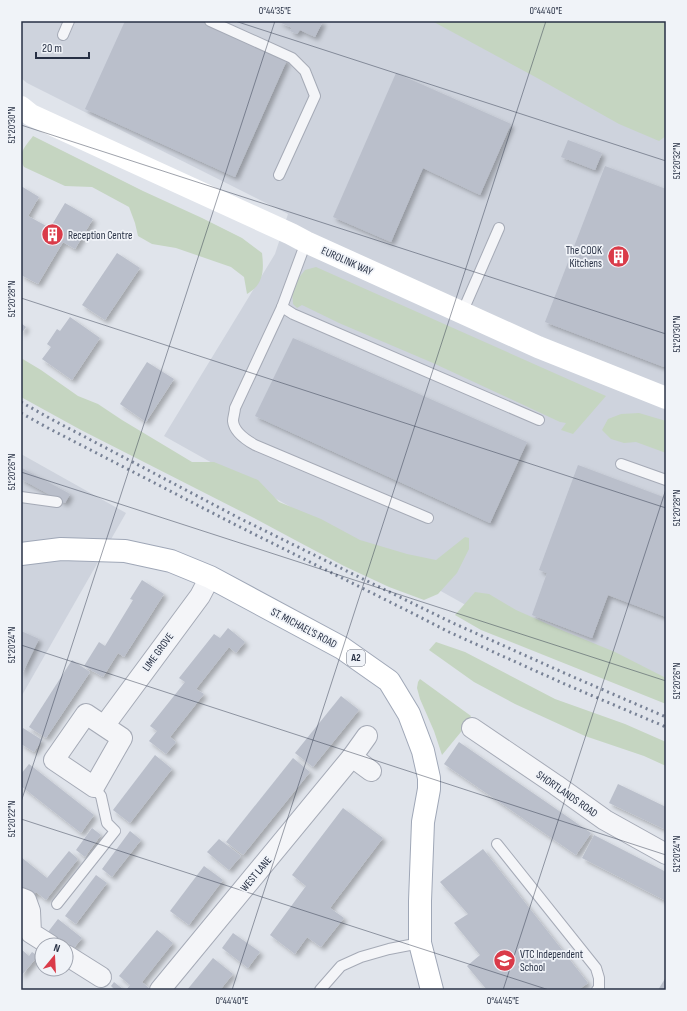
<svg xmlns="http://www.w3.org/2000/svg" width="687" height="1011" font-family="'Sofia Sans Condensed',sans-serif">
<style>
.built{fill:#ced3dd}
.green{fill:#c5d5c1}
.building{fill:#babfcb;filter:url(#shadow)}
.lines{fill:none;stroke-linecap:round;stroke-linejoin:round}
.lane-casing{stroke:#a5aab6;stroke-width:12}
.street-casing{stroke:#a5aab6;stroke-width:22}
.primary-casing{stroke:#9fa7b7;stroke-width:24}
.lane{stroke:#f4f5f8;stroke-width:10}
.street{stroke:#f4f5f8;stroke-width:20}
.secondary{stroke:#fff;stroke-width:22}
.primary{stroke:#fff;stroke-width:22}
.rail{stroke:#788296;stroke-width:3;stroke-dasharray:2 4;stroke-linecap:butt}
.ticks{fill:none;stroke:#273044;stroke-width:1;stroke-opacity:0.45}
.labels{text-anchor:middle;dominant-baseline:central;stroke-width:3.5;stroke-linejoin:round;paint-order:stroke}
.shield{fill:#f0f3f8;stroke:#636a7a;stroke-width:1}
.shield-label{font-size:10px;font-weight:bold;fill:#273044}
.poi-label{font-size:11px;fill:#273044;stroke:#f0f3f8;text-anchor:start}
.street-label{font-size:11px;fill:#273044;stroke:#f0f3f8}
.neatline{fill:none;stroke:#273044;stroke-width:1.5}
.ticks-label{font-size:10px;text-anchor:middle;fill:#273044}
</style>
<defs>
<filter id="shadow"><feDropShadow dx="3.5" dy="3.5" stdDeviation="2" flood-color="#0004"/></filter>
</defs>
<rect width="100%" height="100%" fill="#e0e4eb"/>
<g class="built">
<polygon points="21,21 666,21 666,693 505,627 164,436 275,254 288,214 27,83 21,78"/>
<polygon points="21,454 126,513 21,697"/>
</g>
<g class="green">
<polygon points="432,21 666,21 666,136 659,141 619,124 539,79"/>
<path d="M33,136L143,191L202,218L242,238L262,253C264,270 264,284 247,294L244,277L231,267L176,248L152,244L138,236L135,223L129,207L92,187L65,186L24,167C16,154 26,146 33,136Z"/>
<polygon points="316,267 606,396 573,434 561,430 566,423 560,422 433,363 339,323 302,305 297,308 293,304 292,291 297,280 305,270"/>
<polygon points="21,358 41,370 78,396 98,404 122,420 192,462 214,462 258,480 279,502 321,519 360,540 407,554 436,560 465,537 469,538 469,549 457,573 438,594 424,600 389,587 344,566 295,540 254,518 81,430 21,397"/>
<polygon points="639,413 666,421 666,453 636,442 624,443 611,439 602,430 608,419 621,414"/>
<polygon points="475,592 489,594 516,610 559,629 615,652 666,678 666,704 481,630 455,615"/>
<polygon points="436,642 465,652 555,699 625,724 666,742 666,766 644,756 585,736 515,704 474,682 429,650"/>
<polygon points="420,679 471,716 465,727 442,755 434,731 420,699 417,688 418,682"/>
</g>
<g class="building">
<polygon points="125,21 202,21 287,60 235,177 85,109"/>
<polygon points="277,21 323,21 315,37 300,30 297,34 290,31 292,28"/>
<polygon points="396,73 511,124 480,195 423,168 391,242 333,217"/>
<polygon points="568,140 602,153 595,170 561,157"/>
<polygon points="605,166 666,189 666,362 664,367 545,322"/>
<polygon points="21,186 39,197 28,216 50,228 65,203 93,219 75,249 63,242 38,284 21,275"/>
<polygon points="117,253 140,268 105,320 82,305"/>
<polygon points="70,317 100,338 72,380 42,359 51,347 47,344 57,329 60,331"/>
<polygon points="21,323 26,327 21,334"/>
<polygon points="293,338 527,442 490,523 255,416"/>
<polygon points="147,362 174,379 146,422 120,404"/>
<polygon points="578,465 666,498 666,617 608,595 592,638 532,615 547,573 539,570"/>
<polygon points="22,468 70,494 65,503 21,479"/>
<polygon points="142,580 164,594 124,657 118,653 103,677 84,666 99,642 105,646 133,600 130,599"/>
<polygon points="228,628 245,642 236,653 229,647 196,689 204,694 170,737 176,742 166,754 149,741 157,731 150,726 185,682 179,678 214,634 220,638"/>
<polygon points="21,631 39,639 21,676"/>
<polygon points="72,660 90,672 46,738 29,727"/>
<polygon points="341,696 359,710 313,767 295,753"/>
<polygon points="23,728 42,740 34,752 21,744 21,732"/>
<polygon points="459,742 591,833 576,855 444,764"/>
<polygon points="155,755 172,769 130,823 113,810"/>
<polygon points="293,758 310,772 243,855 226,842"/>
<polygon points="29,764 94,815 81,833 21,786 21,774"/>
<polygon points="618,784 666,807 666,830 609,803"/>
<polygon points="343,808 383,838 330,908 344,918 321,947 307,937 295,954 270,935 306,886 292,875"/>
<polygon points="92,828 101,835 85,857 76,850"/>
<polygon points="130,831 141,840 112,877 102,869"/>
<polygon points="594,835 666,872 666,901 582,858"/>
<polygon points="219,839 241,856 229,870 207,852"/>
<polygon points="483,849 588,983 578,990 487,990 467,966 480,955 454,923 468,914 440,882"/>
<polygon points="69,851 78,859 46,900 36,892 32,897 21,888 21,857 47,878"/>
<polygon points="204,866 223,880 189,925 170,911"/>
<polygon points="96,875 107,883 76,924 65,916"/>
<polygon points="58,919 82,938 74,948 63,939 61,942 48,932"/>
<polygon points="157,930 173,943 142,982 151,990 126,990 130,985 119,976"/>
<polygon points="233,933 260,952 248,968 222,948"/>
<polygon points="21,949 29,956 32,952 38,956 21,976"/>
<polygon points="213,958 233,974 220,990 187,990"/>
<polygon points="666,977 666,990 658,990"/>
<polygon points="114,982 124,990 115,990 111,986"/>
</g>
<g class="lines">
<defs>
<g id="lane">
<polyline points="210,21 292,58 305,71 315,96 279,175"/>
<polyline points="63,35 69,21"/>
<path d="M306,242L282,307L235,408C235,412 233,417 233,421C234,432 246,440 255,445L428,518"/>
<polyline points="282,307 293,314 539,420"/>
<polyline points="462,313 499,228"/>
<polyline points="621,464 666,480"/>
<polyline points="21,497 57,502"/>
<polyline points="497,844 596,968 599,978 599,988 597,990"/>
<polyline points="57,904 115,831 107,823 101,796 94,787"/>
<polyline points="320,990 341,966 361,957 389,949 420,943"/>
</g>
<g id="street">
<polyline points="104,726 122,738 94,787 54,760 86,714 104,726 200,596 210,577"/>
<polyline points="472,728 556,785 605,820 666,854"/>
<polyline points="352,757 371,771"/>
<polyline points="21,898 26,900 30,911 31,933 50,945"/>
<polyline points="66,955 101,977"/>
<polyline points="160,990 352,757 367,736"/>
</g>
<polyline id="primary" points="21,554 61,549 125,551 171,561 210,577 342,648 389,681 409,714 423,751 429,778 429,789 423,822 420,901 420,943 432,990"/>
</defs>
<use href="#lane" class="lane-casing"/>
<use href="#street" class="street-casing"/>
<use href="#primary" class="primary-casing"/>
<use href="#lane" class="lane"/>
<use href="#street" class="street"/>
<polyline class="secondary" points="21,107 31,115 291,234 306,242 538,347 666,398"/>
<use href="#primary" class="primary"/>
<g class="rail">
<polyline points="21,402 51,419 239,518 420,607 453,623 571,676 666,717"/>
<polyline points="21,413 48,428 236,525 416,615 449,632 567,685 666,727"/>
</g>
</g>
<path class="ticks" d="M235,21L666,161M21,125L666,334M21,298L666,508M21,472L666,681M21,645L666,855M21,802L275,21M21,819L549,990M232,990L546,21M503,990L666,489"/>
<defs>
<symbol id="building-disc" viewBox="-11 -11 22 22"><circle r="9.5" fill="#da3b49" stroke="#f0f3f8"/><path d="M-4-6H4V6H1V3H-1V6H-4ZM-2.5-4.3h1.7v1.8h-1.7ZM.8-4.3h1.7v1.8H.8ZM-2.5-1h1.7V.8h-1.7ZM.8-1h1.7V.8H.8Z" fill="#fff"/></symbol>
<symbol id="school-disc" viewBox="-11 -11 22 22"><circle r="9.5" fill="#da3b49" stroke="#f0f3f8"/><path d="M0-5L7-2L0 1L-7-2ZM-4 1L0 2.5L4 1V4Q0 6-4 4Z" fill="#fff"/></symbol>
</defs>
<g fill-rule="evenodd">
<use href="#building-disc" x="40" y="222" width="25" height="25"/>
<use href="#building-disc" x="606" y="244" width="25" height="25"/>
<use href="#school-disc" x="492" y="948" width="25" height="25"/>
</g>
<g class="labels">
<rect class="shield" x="347" y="650" width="18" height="16" rx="3"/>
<g class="shield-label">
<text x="356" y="658">A2</text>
</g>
<g class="poi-label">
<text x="68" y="235">Reception Centre</text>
<text x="602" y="250" text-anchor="end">The COOK<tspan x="602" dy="13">Kitchens</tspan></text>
<text x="520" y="954">VTC Independent<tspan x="520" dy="13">School</tspan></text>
</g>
<g class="street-label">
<text transform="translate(347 261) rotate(24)">EUROLINK WAY</text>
<text transform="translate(304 628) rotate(28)">ST. MICHAEL'S ROAD</text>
<text transform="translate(158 652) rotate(-54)">LIME GROVE</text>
<text transform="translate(567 794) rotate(35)">SHORTLANDS ROAD</text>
<text transform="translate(256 874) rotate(-50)">WEST LANE</text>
</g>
</g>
<rect width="687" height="1011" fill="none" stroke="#f0f3f8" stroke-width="44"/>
<g transform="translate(54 957) rotate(18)"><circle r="19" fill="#f0f3f8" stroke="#a0a5b0"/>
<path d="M0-3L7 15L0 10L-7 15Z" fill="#da3b49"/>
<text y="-6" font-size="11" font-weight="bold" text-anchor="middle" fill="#273044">N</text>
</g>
<path d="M36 52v6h53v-6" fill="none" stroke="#273044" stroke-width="2"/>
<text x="42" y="52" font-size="12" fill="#273044" stroke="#f0f3f8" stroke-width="3" paint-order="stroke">20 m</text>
<rect x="22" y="22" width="643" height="967" class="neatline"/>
<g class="ticks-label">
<text x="275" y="14">0°44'35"E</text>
<text x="546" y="14">0°44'40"E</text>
<text transform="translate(11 125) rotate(-90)" y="4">51°20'30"N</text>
<text transform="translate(676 161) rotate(-90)" y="4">51°20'32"N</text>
<text transform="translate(11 299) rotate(-90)" y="4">51°20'28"N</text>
<text transform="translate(676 334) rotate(-90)" y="4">51°20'30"N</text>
<text transform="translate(11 472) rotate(-90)" y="4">51°20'26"N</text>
<text transform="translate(676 508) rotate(-90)" y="4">51°20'28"N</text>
<text transform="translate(11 645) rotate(-90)" y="4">51°20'24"N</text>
<text transform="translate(676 681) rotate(-90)" y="4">51°20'26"N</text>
<text transform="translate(11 819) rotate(-90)" y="4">51°20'22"N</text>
<text transform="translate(676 854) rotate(-90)" y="4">51°20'24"N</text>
<text x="232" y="1004">0°44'40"E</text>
<text x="503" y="1004">0°44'45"E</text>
</g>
</svg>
